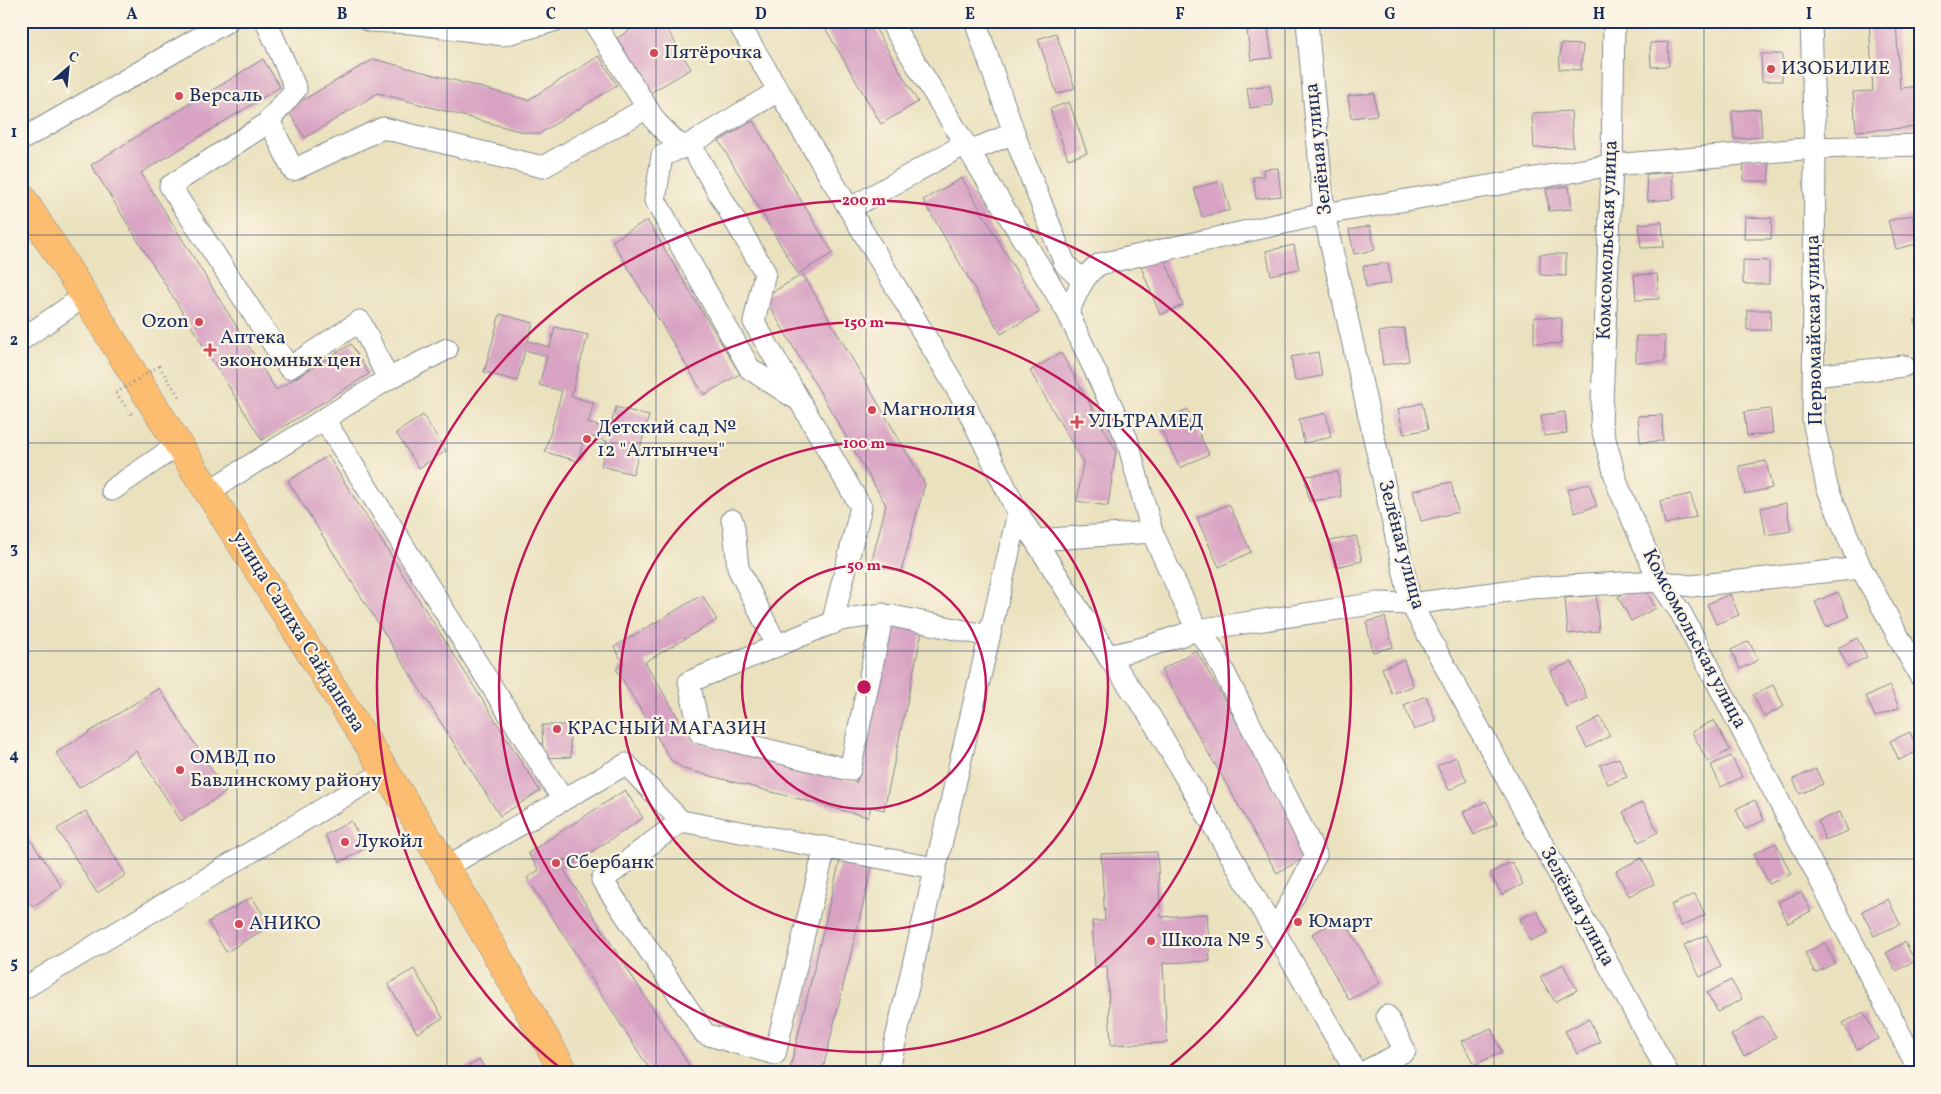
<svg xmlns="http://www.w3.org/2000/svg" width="1941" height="1094" font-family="Vollkorn,serif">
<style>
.building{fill:#d8a3c3}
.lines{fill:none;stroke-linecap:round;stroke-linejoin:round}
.minor-casing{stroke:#82888e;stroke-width:23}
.highway-casing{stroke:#82888e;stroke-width:29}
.path{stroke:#82888e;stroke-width:3;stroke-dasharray:1 4;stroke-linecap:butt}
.minor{stroke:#fff;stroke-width:21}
.highway{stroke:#fcbd6f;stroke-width:28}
.path-bridge{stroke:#82888e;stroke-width:3;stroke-dasharray:1 4;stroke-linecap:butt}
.grid{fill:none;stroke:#1b2f5e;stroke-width:1;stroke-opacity:0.55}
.ring{fill:none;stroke:#c2185b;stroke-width:2.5}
.poi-dot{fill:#d1495b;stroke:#fcf5e5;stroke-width:2}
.labels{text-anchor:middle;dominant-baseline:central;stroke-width:4.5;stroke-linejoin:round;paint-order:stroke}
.poi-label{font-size:20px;fill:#1b2f5e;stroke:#fcf5e5;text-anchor:start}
.street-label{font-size:20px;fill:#1b2f5e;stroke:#fcf5e5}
.centre{fill:#c2185b;stroke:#fcf5e5;stroke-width:2.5}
.ring-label{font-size:15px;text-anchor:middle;font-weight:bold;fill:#c2185b;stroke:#fcf5e5;stroke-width:4.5;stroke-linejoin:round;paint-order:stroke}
.neatline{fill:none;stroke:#1b2f5e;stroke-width:2}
.grid-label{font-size:16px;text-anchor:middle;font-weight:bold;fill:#1b2f5e}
</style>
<rect width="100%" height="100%" fill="#fcf5e5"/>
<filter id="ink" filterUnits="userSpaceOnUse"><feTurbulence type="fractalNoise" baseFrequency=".02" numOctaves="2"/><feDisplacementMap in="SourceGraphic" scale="10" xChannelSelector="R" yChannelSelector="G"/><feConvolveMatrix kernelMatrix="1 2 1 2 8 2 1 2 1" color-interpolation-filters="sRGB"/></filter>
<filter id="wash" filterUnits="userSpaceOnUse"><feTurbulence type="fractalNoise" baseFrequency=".0096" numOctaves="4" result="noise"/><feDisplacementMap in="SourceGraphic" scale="20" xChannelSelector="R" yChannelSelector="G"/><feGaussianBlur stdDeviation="1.12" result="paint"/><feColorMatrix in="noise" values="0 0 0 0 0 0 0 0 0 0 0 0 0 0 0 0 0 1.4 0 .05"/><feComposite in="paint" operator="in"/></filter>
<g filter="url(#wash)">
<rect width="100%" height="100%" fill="#eae1be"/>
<g id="blocks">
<g class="building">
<polygon points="645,21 662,21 691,69 650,93 617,38"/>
<polygon points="821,21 871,21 918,102 881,124"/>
<polygon points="1869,21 1896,21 1900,88 1920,86 1920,127 1856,131 1853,92 1873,91"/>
<polygon points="1268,28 1272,58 1251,60 1247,31"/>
<polygon points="1056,33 1075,88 1057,94 1038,39"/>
<polygon points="1668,42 1669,66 1651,67 1650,43"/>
<polygon points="1561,44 1583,45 1581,70 1559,69"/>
<polygon points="1761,54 1782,54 1782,81 1762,81"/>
<polygon points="599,56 617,85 539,134 523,132 378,93 305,138 287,109 374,59 528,100"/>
<polygon points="263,59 280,87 141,173 276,390 351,344 369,374 262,440 91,165"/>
<polygon points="1270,85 1273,105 1250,108 1247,88"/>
<polygon points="1374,93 1377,115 1351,118 1348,96"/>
<polygon points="1069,102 1087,153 1068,159 1050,109"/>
<polygon points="1760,109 1762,137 1734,139 1732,111"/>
<polygon points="1571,111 1573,147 1534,148 1532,113"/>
<polygon points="753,121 833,253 798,274 719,141"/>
<polygon points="1743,158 1769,158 1769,181 1744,181"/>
<polygon points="1278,168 1281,196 1256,199 1253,177 1264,176 1263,169"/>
<polygon points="1672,172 1674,199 1648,201 1646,174"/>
<polygon points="962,178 1040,312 1001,334 923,200"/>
<polygon points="1222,181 1230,210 1202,217 1194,188"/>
<polygon points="1569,186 1572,209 1549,211 1546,189"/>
<polygon points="1912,215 1920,243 1896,249 1888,221"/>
<polygon points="1745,217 1772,218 1771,239 1744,239"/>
<polygon points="647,220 740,374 704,395 612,241"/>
<polygon points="1662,222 1664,247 1641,248 1639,224"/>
<polygon points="1370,226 1375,250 1354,254 1349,230"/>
<polygon points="1294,245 1299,269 1271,275 1266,251"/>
<polygon points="1540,254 1566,254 1566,276 1540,275"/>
<polygon points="1164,257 1183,305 1160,315 1141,267"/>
<polygon points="1743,260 1769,261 1769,284 1743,284"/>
<polygon points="1388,263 1391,283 1366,287 1363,266"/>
<polygon points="1920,273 1920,286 1919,286 1916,274"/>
<polygon points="803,274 925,484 901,572 871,564 886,505 764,297"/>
<polygon points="1657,274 1659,299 1636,300 1634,275"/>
<polygon points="1747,310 1771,310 1770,330 1747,330"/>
<polygon points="500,314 533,323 528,341 550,347 555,327 588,335 571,396 594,403 588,423 610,429 616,407 649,416 633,474 601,466 607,441 585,435 578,461 545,452 562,391 539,385 547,356 525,350 517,381 484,372"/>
<polygon points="1534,317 1562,318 1561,344 1534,343"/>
<polygon points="1920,319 1920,348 1919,348 1915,320"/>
<polygon points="1404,328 1409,361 1383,365 1379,332"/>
<rect x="1636" y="336" width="29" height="26"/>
<polygon points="1318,352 1322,376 1295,381 1291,357"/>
<polygon points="1061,353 1116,450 1108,506 1077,501 1083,462 1030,371"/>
<polygon points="1422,403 1428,429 1404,434 1398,409"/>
<polygon points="1187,409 1209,454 1180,468 1158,424"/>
<polygon points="1770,409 1773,433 1747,436 1744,412"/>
<polygon points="1565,412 1567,433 1544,436 1541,415"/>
<polygon points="1326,413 1331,437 1304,443 1299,419"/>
<polygon points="423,415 446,451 419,468 396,433"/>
<polygon points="1662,415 1663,441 1640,442 1638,416"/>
<polygon points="1920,417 1920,430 1919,430 1916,418"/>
<polygon points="328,456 540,791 500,816 288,481"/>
<polygon points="1766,461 1772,488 1745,494 1739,466"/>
<polygon points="1338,472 1341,497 1309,501 1305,476"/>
<polygon points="1451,482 1458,512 1421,521 1413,491"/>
<polygon points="1589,483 1597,506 1575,513 1567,490"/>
<polygon points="1691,494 1696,517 1665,524 1660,501"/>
<polygon points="1786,503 1791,531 1766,535 1761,508"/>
<polygon points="1229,504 1251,552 1219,567 1197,518"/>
<polygon points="1356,536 1362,561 1336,567 1330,541"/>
<polygon points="1642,584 1656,608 1631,621 1618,597"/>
<polygon points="1838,592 1849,617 1826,627 1815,602"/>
<polygon points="1730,594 1739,615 1716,624 1707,604"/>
<polygon points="702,595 717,620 645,662 692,741 857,782 891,620 923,627 884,810 871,807 868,817 684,769 671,760 616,669 624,664 614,647"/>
<polygon points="1596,595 1599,631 1568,634 1565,598"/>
<polygon points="1385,617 1393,647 1373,652 1366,622"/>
<polygon points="1857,638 1867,657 1848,667 1838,648"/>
<polygon points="1749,641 1758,660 1740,669 1731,650"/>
<polygon points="1196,650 1311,854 1277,873 1161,670"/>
<polygon points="1404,660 1413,686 1392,694 1382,668"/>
<polygon points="1572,662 1587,698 1566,707 1550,671"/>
<polygon points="1773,685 1784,706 1764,717 1753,695"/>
<polygon points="1890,686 1899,708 1875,717 1866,696"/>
<polygon points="159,688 226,792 181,821 136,751 79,788 56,753"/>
<polygon points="1426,696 1436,721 1414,730 1404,705"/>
<polygon points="1600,717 1610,736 1587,748 1577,729"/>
<polygon points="1714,720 1730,750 1708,762 1692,732"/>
<polygon points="542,725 569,725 571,757 543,758"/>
<polygon points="1910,732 1918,751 1899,760 1890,741"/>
<polygon points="1731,756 1742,777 1721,787 1711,765"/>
<polygon points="1456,757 1467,781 1449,790 1437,766"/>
<polygon points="1619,758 1627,777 1608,784 1600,765"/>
<polygon points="1816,769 1823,784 1800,794 1793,779"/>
<polygon points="625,790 643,818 564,870 694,1073 652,1073 527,878 539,870 528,853"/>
<polygon points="1755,800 1764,820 1745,829 1736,809"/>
<polygon points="1486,801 1497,824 1474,835 1463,812"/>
<polygon points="1643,802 1658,832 1639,842 1623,812"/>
<polygon points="86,811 126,875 97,893 57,829"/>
<polygon points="1840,812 1848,831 1825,840 1818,821"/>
<polygon points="351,821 366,848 340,862 325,835"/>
<polygon points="24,830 62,887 32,907 21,890 21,831"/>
<polygon points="1776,843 1791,874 1769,884 1754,854"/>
<polygon points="1157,852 1161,917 1207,914 1210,961 1163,963 1167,1043 1111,1045 1107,966 1095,967 1092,921 1105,921 1101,854"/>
<polygon points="841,856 873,863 822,1073 789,1073"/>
<polygon points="1642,858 1654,884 1629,896 1616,871"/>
<polygon points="1512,862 1523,884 1502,895 1490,873"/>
<polygon points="1801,892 1811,911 1788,923 1778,902"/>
<polygon points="1695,894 1705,915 1681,926 1671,905"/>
<polygon points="252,897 270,926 226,952 208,922"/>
<polygon points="1888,899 1900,924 1874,936 1862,911"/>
<polygon points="1537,911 1548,933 1530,941 1520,919"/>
<polygon points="1343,917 1380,983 1349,1000 1312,934"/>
<polygon points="1706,935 1721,967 1700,977 1684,945"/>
<polygon points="1905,942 1915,961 1896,971 1886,953"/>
<polygon points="1825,943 1835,963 1815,973 1805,953"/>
<polygon points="1563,964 1577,990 1555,1002 1540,977"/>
<polygon points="414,969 443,1018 417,1033 388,984"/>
<polygon points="1731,980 1742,999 1718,1012 1707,993"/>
<polygon points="1864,1012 1878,1039 1857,1049 1843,1023"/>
<polygon points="1763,1016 1776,1037 1744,1056 1731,1035"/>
<polygon points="1589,1019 1600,1042 1577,1054 1565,1031"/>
<polygon points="1491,1028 1502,1052 1474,1065 1462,1041"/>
<polygon points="480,1060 487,1073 455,1073"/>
<polygon points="1614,1066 1617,1073 1602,1073"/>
</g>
</g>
</g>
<g filter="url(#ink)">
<use href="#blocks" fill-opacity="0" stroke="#82888e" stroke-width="1"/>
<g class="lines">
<defs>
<g id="minor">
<polyline points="369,21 412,23 504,35 554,21"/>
<polyline points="593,21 656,122 682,148"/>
<polyline points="737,21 961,396 1018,513 888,1073"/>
<polyline points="890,21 1068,313"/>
<polyline points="975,21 1019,147 1065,264 1083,281"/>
<polyline points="1307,21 1324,214 1411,604 1668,1073"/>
<polyline points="1614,21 1612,165 1601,425 1618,486 1659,581 1681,613 1920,1072"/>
<polyline points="1811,21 1815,148 1813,420 1827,487 1861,568 1920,676"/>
<polyline points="778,91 690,144 765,272 754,322 861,507 832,624"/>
<polyline points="269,120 293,170 383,128 543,167 647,108"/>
<polyline points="21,140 228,21"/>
<polyline points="690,144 662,156 655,200 750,369 795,398"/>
<polyline points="970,151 1014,133"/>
<polyline points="849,209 965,144"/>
<polyline points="21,340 85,296"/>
<polyline points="1813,376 1904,366"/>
<polyline points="388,379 447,349"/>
<polyline points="324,419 563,800"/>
<polyline points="112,490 179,444"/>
<polyline points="209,491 388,379 360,321 289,368 170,186 266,124 296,89 266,21"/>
<polyline points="1018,513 1108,656 1143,648 1197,630 1378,603 1411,604 1530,588 1659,581 1691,586 1861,568"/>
<polyline points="732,520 734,528 738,568 777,646"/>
<polyline points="1035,540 1152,532"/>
<polyline points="883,614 839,620 689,682 700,733 850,770 883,614 989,636"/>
<polyline points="1108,656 1150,716 1349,1060 1355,1073"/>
<polyline points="681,821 602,880 705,1034 775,1054 825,847"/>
<polyline points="446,867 626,764 681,821 935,868"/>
<path d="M1275,931L1316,855L1212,648L1197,630L1152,532L1127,439L1068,313C1076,295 1083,274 1100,264L1324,214L1612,165L1815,148L1920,145"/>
<polyline points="21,990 386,771"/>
<polyline points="1362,1073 1405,1051 1387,1016"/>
</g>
<polyline id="highway" points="21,196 446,867 565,1073"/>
</defs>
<use href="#minor" class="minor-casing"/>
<use href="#highway" class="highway-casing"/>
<g class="path">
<polyline points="159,366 180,398"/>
<polyline points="116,393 132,415"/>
</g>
<use href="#minor" class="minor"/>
<use href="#highway" class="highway"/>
<polyline class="path-bridge" points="116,393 159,366"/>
</g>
</g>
<path class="grid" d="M237,21V1073M447,21V1073M656,21V1073M866,21V1073M1075,21V1073M1285,21V1073M1494,21V1073M1704,21V1073M21,235H1920M21,443H1920M21,651H1920M21,859H1920"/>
<g class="ring">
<circle cx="864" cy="687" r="122"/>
<circle cx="864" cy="687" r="244"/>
<circle cx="864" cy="687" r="365"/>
<path d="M564 1071A487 487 0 1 1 1164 1071"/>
</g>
<g class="poi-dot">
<circle cx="654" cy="53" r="5"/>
<circle cx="1771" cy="69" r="5"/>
<circle cx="179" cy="96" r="5"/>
<circle cx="199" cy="322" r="5"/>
<path d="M207.5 342.5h5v5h5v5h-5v5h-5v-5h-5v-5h5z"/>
<circle cx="872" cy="410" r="5"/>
<path d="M1074.5 414.5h5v5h5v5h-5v5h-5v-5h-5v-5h5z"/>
<circle cx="587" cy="439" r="5"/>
<circle cx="557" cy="729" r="5"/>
<circle cx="180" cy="770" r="5"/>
<circle cx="345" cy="842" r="5"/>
<circle cx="556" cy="863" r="5"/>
<circle cx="1298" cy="922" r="5"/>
<circle cx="239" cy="924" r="5"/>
<circle cx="1151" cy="941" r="5"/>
</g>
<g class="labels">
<g class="poi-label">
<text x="664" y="53">Пятёрочка</text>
<text x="1781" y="69">ИЗОБИЛИЕ</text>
<text x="189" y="96">Версаль</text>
<text x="189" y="322" text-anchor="end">Ozon</text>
<text x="220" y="338">Аптека<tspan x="220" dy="23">экономных цен</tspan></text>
<text x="882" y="410">Магнолия</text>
<text x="1088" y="422">УЛЬТРАМЕД</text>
<text x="597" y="428">Детский сад №<tspan x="597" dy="23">12 "Алтынчеч"</tspan></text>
<text x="567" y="729">КРАСНЫЙ МАГАЗИН</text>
<text x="190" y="758">ОМВД по<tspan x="190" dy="23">Бавлинскому району</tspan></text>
<text x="355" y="842">Лукойл</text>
<text x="566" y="863">Сбербанк</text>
<text x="1308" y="922">Юмарт</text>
<text x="249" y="924">АНИКО</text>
<text x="1161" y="941">Школа № 5</text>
</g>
<g class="street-label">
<text transform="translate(1319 149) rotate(-96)">Зелёная улица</text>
<text transform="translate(1608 240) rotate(-88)">Комсомольская улица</text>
<text transform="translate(1815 330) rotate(-91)">Первомайская улица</text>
<text transform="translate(1401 545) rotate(75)">Зелёная улица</text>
<text transform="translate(298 632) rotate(58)">улица Салиха Сайдашева</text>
<text transform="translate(1694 639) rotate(62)">Комсомольская улица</text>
<text transform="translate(1577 907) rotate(61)">Зелёная улица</text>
</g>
</g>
<circle cx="864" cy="687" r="8" class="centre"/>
<g class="ring-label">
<text x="864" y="205">200 m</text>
<text x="864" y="327">150 m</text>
<text x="864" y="448">100 m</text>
<text x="864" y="570">50 m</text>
</g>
<rect width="1941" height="1094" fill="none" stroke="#fcf5e5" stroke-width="55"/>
<g transform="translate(68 68) rotate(27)" stroke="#fcf5e5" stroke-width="4" paint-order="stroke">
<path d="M0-4L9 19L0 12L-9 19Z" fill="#1b2f5e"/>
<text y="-8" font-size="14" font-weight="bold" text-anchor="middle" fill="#1b2f5e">С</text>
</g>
<rect x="28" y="28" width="1886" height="1038" class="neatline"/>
<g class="grid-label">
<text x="132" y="19">A</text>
<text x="342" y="19">B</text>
<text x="551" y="19">C</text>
<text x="761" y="19">D</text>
<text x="970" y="19">E</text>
<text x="1180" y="19">F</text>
<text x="1390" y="19">G</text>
<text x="1599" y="19">H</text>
<text x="1809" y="19">I</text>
<text x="14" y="137">1</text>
<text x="14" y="345">2</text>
<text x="14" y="553">3</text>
<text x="14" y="760">4</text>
<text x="14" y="968">5</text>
</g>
</svg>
